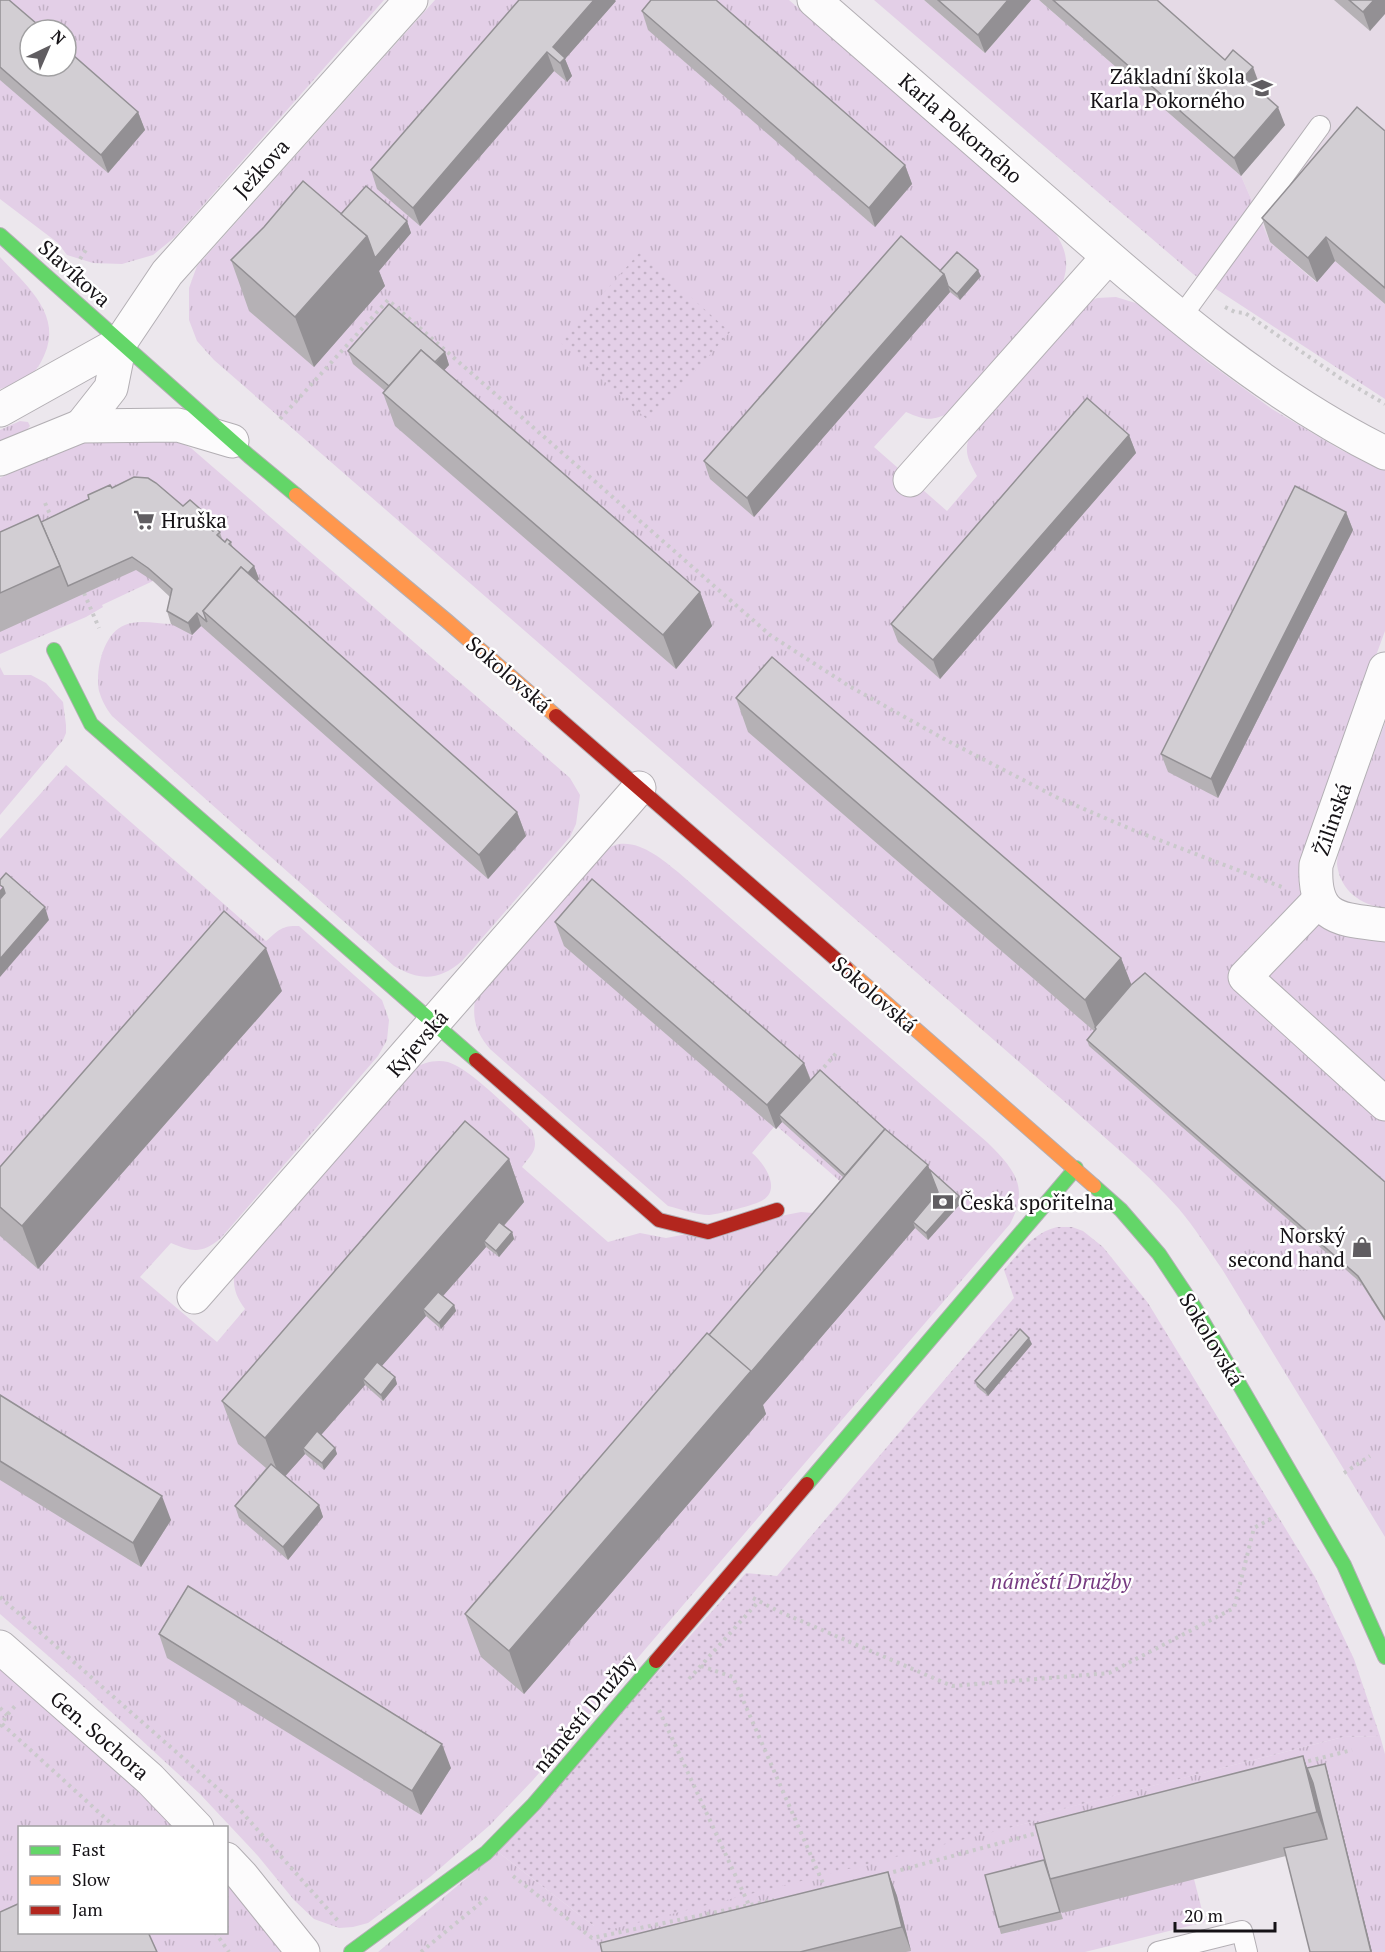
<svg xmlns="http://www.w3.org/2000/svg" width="1385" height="1952" font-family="'PT Serif',serif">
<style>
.built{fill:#e5dae6}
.grass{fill:url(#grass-tufts);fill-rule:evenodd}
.park{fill:url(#park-dots)}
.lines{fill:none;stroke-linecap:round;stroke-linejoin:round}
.lane-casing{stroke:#b3afb4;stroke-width:22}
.street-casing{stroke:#b3afb4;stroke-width:35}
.fast-casing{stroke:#b3afb4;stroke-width:16}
.slow-casing{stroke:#b3afb4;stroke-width:16}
.jam-casing{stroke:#b3afb4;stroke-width:16}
.path{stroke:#cac9cb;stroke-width:4;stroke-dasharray:3 4.5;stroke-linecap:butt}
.lane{stroke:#fcfbfc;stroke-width:20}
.street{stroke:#fcfbfc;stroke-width:33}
.fast{stroke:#63d668;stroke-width:14}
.slow{stroke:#ff974d;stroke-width:14}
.jam{stroke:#b3261e;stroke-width:14}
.wall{fill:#b5b1b5}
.shaded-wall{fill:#939094}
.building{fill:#d2ced3;stroke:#939094;stroke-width:1.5}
.labels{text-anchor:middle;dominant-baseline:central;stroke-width:5;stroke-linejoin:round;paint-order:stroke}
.poi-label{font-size:21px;fill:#151216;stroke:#fff;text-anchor:end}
.street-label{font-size:21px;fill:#151216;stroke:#fff}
.park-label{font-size:21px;font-style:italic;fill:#763a81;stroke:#fff}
</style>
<defs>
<pattern id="grass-tufts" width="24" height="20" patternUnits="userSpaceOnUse" patternTransform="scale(1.5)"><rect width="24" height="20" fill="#e3cfe7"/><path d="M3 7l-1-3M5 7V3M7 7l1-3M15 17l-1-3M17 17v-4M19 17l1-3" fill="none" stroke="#c2b1c5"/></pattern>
<pattern id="park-dots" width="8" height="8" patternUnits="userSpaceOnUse" patternTransform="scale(1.5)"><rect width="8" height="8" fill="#e3cfe7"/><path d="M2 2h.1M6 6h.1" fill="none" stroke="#c2b1c5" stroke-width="1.8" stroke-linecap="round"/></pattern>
</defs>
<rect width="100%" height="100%" fill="#ece7ed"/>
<polygon class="built" points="1039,0 1385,0 1385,304 1335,261 1317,282 1270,242 1241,176"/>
<g class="grass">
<path d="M0,0H384L175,237L153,255L122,264L93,263L67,255L58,243L0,199ZM30,30H66V66H30Z"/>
<path d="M435,0H789L1051,227C1069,251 1071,268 1057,295L952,412C932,421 926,421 906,412L874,447L947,511L977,476C966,456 964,452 971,430L1083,305L1097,298L1116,297L1142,305L1205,360L1272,409L1341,450L1385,470V631L1299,865V885L1304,907L1385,936V1537L1222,1269C1208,1249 1195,1228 1179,1209C1145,1170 1103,1137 1065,1102L214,360L197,341L189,320V288L197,266Z"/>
<polygon points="874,0 924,0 985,53 1031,0 1039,0 1241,176 1270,242 1316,282 1335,261 1385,304 1385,399 1193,274"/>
<path d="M0,257C23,282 59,311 47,348C43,359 39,368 30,376C22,382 9,386 0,389Z"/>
<polygon points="20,421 28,422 30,426 25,432 0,443 0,430"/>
<path d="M104,434L169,437L191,448L570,778L580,795L576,824L570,837L462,961C439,981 420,981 394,966L112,716C106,708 102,701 99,691C95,671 103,633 125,625C139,619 157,624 172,624L177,602L153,581L102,605L103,607L86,617L0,654V478L72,445Z"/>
<polygon points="0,667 4,675 31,675 46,683 63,702 66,725 66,733 63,740 0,815"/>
<path d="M1385,723V908C1361,905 1340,891 1337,864C1337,858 1339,851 1340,845Z"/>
<path d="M66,765L266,941C278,931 281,925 299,926L382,1000L389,1020L387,1040L378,1056L221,1238C202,1254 192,1252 171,1243L140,1277L217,1342L245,1309C237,1298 233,1289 234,1275L412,1069C423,1063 435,1059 448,1062C471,1069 513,1113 532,1130C539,1150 533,1152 522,1167L608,1242L640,1233L666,1238L801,1212L813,1213L820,1216L850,1190L778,1127L776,1129L774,1127L752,1153C763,1162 782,1188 763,1200C756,1205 719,1214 709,1215C696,1215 681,1209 668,1206L490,1049C477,1034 472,1020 475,1000L602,852C607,849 613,845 619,844C641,841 662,859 678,872L988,1143C1014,1169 1030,1187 1010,1224L533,1780L490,1825L430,1877L368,1923L353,1927L339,1928L314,1919L294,1900L258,1856L200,1794L84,1687L0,1614V839Z"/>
<polygon points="0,1662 184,1827 20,1828 19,1925 0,1934"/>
<polygon points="1380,1736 1385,1754 1385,1952 1311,1952 1286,1855 1194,1879 1205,1922 1085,1952 378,1952 498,1852 594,1926 1032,1822 1038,1815 1343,1737"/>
<polygon points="227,1873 289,1952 155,1952 146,1933 226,1932"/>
</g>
<g class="park">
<polygon points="640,252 730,332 650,422 560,342"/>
<path d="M1057,1227H1072L1083,1231L1103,1247L1148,1303L1315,1577L1354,1659L1380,1736L1343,1737L1039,1815L1032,1822L609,1930L594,1926L498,1852L746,1573L777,1576L1014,1298L1004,1270C1020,1252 1033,1233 1057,1227Z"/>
</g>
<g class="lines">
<defs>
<g id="lane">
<polyline points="1181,317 1320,126"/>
<polyline points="1158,1952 1242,1931 1247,1952"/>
</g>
<g id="street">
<path d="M814,0C897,73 981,145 1064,218C1163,305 1266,394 1385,453"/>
<polyline points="0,410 120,343"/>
<polyline points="81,426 111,388 120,343 167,273 411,0"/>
<polyline points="0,459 81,426 178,425 232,441"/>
<polyline points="910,480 1108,257"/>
<path d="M1385,669L1316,865C1313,921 1340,919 1385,925"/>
<polyline points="1319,900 1245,977 1385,1104"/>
<polyline points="194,1297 639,788"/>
<polyline points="0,1647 150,1779 197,1828"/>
<polyline points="226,1859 242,1876 303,1952"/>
</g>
<g id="fast">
<polyline points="0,235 249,456 296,495"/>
<polyline points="54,650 91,724 476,1060"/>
<polyline points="1094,1186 1121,1210 1159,1254 1195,1308 1344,1565 1385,1657"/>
<polyline points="807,1484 1076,1168"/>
<polyline points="351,1952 486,1853 534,1804 656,1661"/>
</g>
<g id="slow">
<polyline points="296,495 447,621 556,716"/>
<polyline points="846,968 1094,1186"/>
</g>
<g id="jam">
<polyline points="556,716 846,968"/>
<polyline points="476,1060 659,1220 708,1232 777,1210"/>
<polyline points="656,1661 807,1484"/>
</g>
</defs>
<use href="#lane" class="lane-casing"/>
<use href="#street" class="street-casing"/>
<use href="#fast" class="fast-casing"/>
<use href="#slow" class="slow-casing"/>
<use href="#jam" class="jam-casing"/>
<g class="path">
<polyline points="80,259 88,247"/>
<polyline points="1225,307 1235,312 1245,313 1340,378 1385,404"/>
<polyline points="280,419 388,300 770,635 849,686 946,740 1056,797 1133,830 1282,887"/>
<polyline points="45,503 53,521"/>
<polyline points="84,593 99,628"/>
<polyline points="819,1073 838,1051"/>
<polyline points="1344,1473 1370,1456"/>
<polyline points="0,1597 233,1802 339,1922"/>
<polyline points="753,1598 778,1611 952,1686 1109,1673 1234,1608 1254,1528 1276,1516"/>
<polyline points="701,1666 733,1677 826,1890"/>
<polyline points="689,1679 759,1601"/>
<polyline points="0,1708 7,1715"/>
<polyline points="659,1710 749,1905"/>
<polyline points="2,1724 116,1828"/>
<polyline points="0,1727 7,1715 15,1706"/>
<polyline points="1301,1763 1352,1750"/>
<polyline points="886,1874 1041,1832"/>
<polyline points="513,1876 592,1938 774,1900"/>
<polyline points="215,1932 229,1952"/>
<polyline points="421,1952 489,1896"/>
</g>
<use href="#lane" class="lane"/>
<use href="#street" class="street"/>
<use href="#fast" class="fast"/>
<use href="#slow" class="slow"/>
<use href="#jam" class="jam"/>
</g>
<g class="wall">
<polygon points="0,0 138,112 145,130 108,173 0,80"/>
<polygon points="924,0 1031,0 985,53"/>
<polygon points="1039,0 1157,0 1225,60 1260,86 1257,89 1285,125 1241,176"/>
<polygon points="1334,0 1385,0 1370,31"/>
<polygon points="616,1 565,59 572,76 567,82 554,71 420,226 377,189 371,170"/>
<polygon points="642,11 905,165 912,184 875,227 648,30"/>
<polygon points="1385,131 1385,304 1335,261 1317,282 1270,242 1262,218"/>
<polygon points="341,214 407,221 411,233 379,271 385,286 314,367 249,311 231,260"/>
<polygon points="940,271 981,276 960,300 950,292 754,517 710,479 704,461"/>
<polygon points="348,351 445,352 449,365 444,370 700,592 712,626 676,669 395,426 383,393 385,391 353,364"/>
<polygon points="1129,435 1136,453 940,679 898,642 891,624"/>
<polygon points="112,488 183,506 211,526 209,528 213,531 220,532 222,539 225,542 231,542 233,548 254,566 259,579 257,581 517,812 526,836 488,879 201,626 192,635 171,624 167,611 170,597 153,581 136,570 0,632 0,532 41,522"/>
<polygon points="1346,512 1353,530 1218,798 1168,772 1161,754"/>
<polygon points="736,698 1121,958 1131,985 1385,1182 1385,1321 1361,1283 1089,1046 1087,1040 1094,1031 748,732"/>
<polygon points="555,922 804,1063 811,1080 885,1130 928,1165 929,1169 959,1196 962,1202 928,1240 915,1228 763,1405 766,1414 524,1694 481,1657 465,1614 709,1335 843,1177 782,1122 776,1129 564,946"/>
<polygon points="282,991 38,1269 0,1236 0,1167"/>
<polygon points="509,1159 524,1202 504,1226 512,1232 514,1239 499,1257 486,1247 443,1296 454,1305 456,1311 441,1329 426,1316 381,1366 395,1377 397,1384 383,1401 365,1385 321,1435 335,1448 337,1454 324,1470 305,1454 285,1476 319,1505 323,1517 288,1560 239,1518 235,1506 266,1468 238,1444 222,1401"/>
<polygon points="1032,1344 988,1396 977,1387 975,1381"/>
<polygon points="0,1395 171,1520 141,1567 0,1480"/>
<polygon points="159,1634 451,1768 421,1815 167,1658"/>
<polygon points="1303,1756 1307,1768 1327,1770 1372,1952 1286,1856 1062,1913 1060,1910 1063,1919 1001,1934 999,1927 1044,1860"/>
<polygon points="888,1872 897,1896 911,1951 906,1952 602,1952"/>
</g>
<g class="shaded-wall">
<polygon points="594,0 615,0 616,1 565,59 572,76 567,82 560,63 553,47"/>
<polygon points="1008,0 1031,0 985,53 978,35"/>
<polygon points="1374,0 1385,0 1385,14 1370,31 1363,12"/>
<polygon points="547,52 554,71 420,226 413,208"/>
<polygon points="1253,67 1260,86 1251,96 1244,77"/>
<polygon points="1278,107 1285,125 1241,176 1234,158"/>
<polygon points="138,112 145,130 108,173 101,155"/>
<polygon points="905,165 912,184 875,227 869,208"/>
<polygon points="407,221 411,233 379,271 385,286 314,367 295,317 367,236"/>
<polygon points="1326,237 1335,261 1317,282 1308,258"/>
<polygon points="978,270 981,276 960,300 957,294"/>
<polygon points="944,274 950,292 754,517 747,498"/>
<polygon points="445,352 449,365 408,411 404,399"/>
<polygon points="1129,435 1136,453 940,679 933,660"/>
<polygon points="1346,512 1353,530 1218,798 1211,779"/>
<polygon points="206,514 211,526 205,533 200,520"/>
<polygon points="254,566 259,579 219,625 211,618"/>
<polygon points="700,592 712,626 676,669 663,635"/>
<polygon points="197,613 201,626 192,635 188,623"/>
<polygon points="517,812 526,836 488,879 479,855"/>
<polygon points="3,887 9,906 0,917 0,890"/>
<polygon points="45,907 49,920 0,977 0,959"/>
<polygon points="266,948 282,991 38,1269 22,1226"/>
<polygon points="1121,958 1134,991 1096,1029 1095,1027 1085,1000"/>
<polygon points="804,1063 813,1087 779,1115 782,1122 776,1129 767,1105"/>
<polygon points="509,1159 524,1202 488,1244 484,1241 486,1247 428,1313 423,1309 426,1316 367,1383 363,1379 365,1385 307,1451 303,1448 305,1454 281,1481 265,1438"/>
<polygon points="928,1165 940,1199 913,1222 915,1228 763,1405 766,1414 524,1694 509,1651"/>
<polygon points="959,1196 962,1202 928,1240 926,1233"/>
<polygon points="512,1232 514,1239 499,1257 496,1251"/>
<polygon points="454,1305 456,1311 441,1329 439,1323"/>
<polygon points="1029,1338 1032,1344 988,1396 985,1390"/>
<polygon points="395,1377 397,1384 383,1401 381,1395"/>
<polygon points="335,1448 337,1454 324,1470 322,1463"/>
<polygon points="162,1496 171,1520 141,1567 133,1543"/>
<polygon points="319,1505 323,1517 288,1560 283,1547"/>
<polygon points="442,1744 451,1768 421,1815 412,1791"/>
<polygon points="1303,1756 1315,1790 1329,1845 1317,1812"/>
<polygon points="1325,1764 1327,1770 1372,1952 1371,1952"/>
<polygon points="888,1872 897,1896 911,1951 902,1927"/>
</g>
<g class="building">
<polygon points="0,0 9,0 44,30 30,30 30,66 66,66 66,49 138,112 101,155 0,67"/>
<polygon points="519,0 594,0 553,47 565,58 560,63 547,52 413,208 371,170"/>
<polygon points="651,0 716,0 905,165 869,208 642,11"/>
<polygon points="938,0 1008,0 978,35"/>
<polygon points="1053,0 1157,0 1225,60 1233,50 1253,67 1244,77 1278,107 1234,158"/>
<polygon points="1349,0 1374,0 1363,12"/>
<polygon points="1357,107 1385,131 1385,288 1326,237 1308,258 1262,218"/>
<polygon points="303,181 367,236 295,317 231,260 264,227"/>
<polygon points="366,186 407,221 375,258 367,236 341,214"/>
<polygon points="901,236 944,274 747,498 704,461"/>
<polygon points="957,252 978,270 957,294 948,286 944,274 940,271"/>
<polygon points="389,304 445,352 435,362 421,350 389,386 348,351"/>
<polygon points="421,350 700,592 663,635 383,393"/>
<polygon points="1087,398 1129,435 933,660 891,624"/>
<polygon points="134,477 148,478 156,483 183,506 190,500 206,514 200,520 213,531 216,529 220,532 217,535 225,542 227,539 231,542 229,544 254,566 248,573 241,567 203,611 207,622 197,613 188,623 167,611 172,589 148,568 132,557 68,586 60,566 41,522 89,499 88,495 110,485 112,488"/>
<polygon points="1295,486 1346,512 1211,779 1161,754"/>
<polygon points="38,515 60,566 0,593 0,532"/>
<polygon points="241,567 517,812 479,855 203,611"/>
<polygon points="772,657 1121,958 1085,1000 736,698"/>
<polygon points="6,873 45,907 0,959 0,899 5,893 3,887 0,885 0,880"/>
<polygon points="592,879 804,1063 767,1105 555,922"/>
<polygon points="224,911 266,948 22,1226 0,1207 0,1167"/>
<polygon points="1145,973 1385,1182 1385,1319 1358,1276 1087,1040 1096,1029 1095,1027 1131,985"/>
<polygon points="820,1070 885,1129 845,1175 779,1115"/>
<polygon points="465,1121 509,1159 265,1438 222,1401"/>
<polygon points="885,1129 928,1165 751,1372 709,1335"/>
<polygon points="929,1169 959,1196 926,1233 913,1222 938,1192"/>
<polygon points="499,1222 512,1232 496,1251 484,1241"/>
<polygon points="438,1292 454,1305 439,1323 423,1309"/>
<polygon points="1020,1329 1029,1338 985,1390 975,1381"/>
<polygon points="707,1333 751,1371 509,1651 465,1614"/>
<polygon points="377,1362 395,1377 381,1395 363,1379"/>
<polygon points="0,1395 162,1496 133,1543 0,1461"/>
<polygon points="317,1431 335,1448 322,1463 303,1448"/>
<polygon points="271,1464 319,1505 283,1547 235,1506"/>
<polygon points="188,1586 442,1744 412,1791 159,1634"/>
<polygon points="1303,1756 1317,1812 1050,1879 1035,1824"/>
<polygon points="1325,1764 1371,1952 1310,1952 1284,1848 1327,1839 1313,1783 1307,1768"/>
<polygon points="1044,1860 1050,1879 1060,1912 999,1927 985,1875"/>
<polygon points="888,1872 902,1927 800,1952 602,1952 600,1943"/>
<polygon points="20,1903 20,1932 148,1932 157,1952 0,1952 0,1912"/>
</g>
<defs>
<symbol id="school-bare" viewBox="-9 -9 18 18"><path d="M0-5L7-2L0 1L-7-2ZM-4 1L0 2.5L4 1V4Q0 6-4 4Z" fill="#605d61" stroke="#fff" stroke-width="2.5" paint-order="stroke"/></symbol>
<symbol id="supermarket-bare" viewBox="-9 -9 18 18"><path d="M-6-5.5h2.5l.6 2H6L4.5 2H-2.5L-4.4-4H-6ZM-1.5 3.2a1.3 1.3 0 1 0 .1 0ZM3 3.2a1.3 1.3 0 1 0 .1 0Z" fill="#605d61" stroke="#fff" stroke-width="2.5" paint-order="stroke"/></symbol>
<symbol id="bank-bare" viewBox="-9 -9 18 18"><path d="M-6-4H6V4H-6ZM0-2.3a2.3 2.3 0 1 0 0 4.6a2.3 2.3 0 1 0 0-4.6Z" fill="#605d61" stroke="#fff" stroke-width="2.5" paint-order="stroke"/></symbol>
<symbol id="shop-bare" viewBox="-9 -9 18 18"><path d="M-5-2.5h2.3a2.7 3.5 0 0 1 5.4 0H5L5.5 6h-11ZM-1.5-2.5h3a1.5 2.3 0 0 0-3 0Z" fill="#605d61" stroke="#fff" stroke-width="2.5" paint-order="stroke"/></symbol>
</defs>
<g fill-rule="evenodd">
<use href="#school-bare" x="1247" y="73" width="30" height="30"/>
<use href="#supermarket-bare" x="129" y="505" width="30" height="30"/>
<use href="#bank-bare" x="928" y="1187" width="30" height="30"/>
<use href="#shop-bare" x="1347" y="1232" width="30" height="30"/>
</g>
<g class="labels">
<g class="poi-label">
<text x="1245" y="76">Základní škola<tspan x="1245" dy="24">Karla Pokorného</tspan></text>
<text x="161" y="520" text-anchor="start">Hruška</text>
<text x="960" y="1202" text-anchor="start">Česká spořitelna</text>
<text x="1345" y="1235">Norský<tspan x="1345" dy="24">second hand</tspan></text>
</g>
<g class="street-label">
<text transform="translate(961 128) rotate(41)">Karla Pokorného</text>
<text transform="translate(261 168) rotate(-48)">Ježkova</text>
<text transform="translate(75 273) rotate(42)">Slavíkova</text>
<text transform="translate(509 674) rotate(41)">Sokolovská</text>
<text transform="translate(1332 819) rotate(-71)">Žilinská</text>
<text transform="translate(875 994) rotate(41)">Sokolovská</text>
<text transform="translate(417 1043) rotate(-49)">Kyjevská</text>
<text transform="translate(1212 1339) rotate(59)">Sokolovská</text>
<text transform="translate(584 1713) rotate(-50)">náměstí Družby</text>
<text transform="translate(100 1735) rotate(41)">Gen. Sochora</text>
</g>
<g class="park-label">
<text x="1061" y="1581">náměstí Družby</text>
</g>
</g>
<rect x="18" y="1826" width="210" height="108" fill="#ffffff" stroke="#a1a0a2" stroke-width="1.5"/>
<rect x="30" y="1846" width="30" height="9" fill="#63d668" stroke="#a1a0a2" stroke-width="1.5"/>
<text x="72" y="1856" font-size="18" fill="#151216">Fast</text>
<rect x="30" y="1876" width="30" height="9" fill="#ff974d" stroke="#a1a0a2" stroke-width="1.5"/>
<text x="72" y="1886" font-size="18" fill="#151216">Slow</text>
<rect x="30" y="1906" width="30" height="9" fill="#b3261e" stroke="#a1a0a2" stroke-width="1.5"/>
<text x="72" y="1916" font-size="18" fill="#151216">Jam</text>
<g transform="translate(48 48) rotate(44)"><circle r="28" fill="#ffffff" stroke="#a1a0a2" stroke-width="1.5"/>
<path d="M0-4.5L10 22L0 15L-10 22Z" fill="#605d61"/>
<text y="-9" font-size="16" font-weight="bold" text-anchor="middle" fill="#151216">N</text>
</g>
<path d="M1175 1922v9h100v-9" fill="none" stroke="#151216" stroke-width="3"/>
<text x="1184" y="1922" font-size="18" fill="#151216" stroke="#ffffff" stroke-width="4.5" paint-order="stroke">20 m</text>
</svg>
